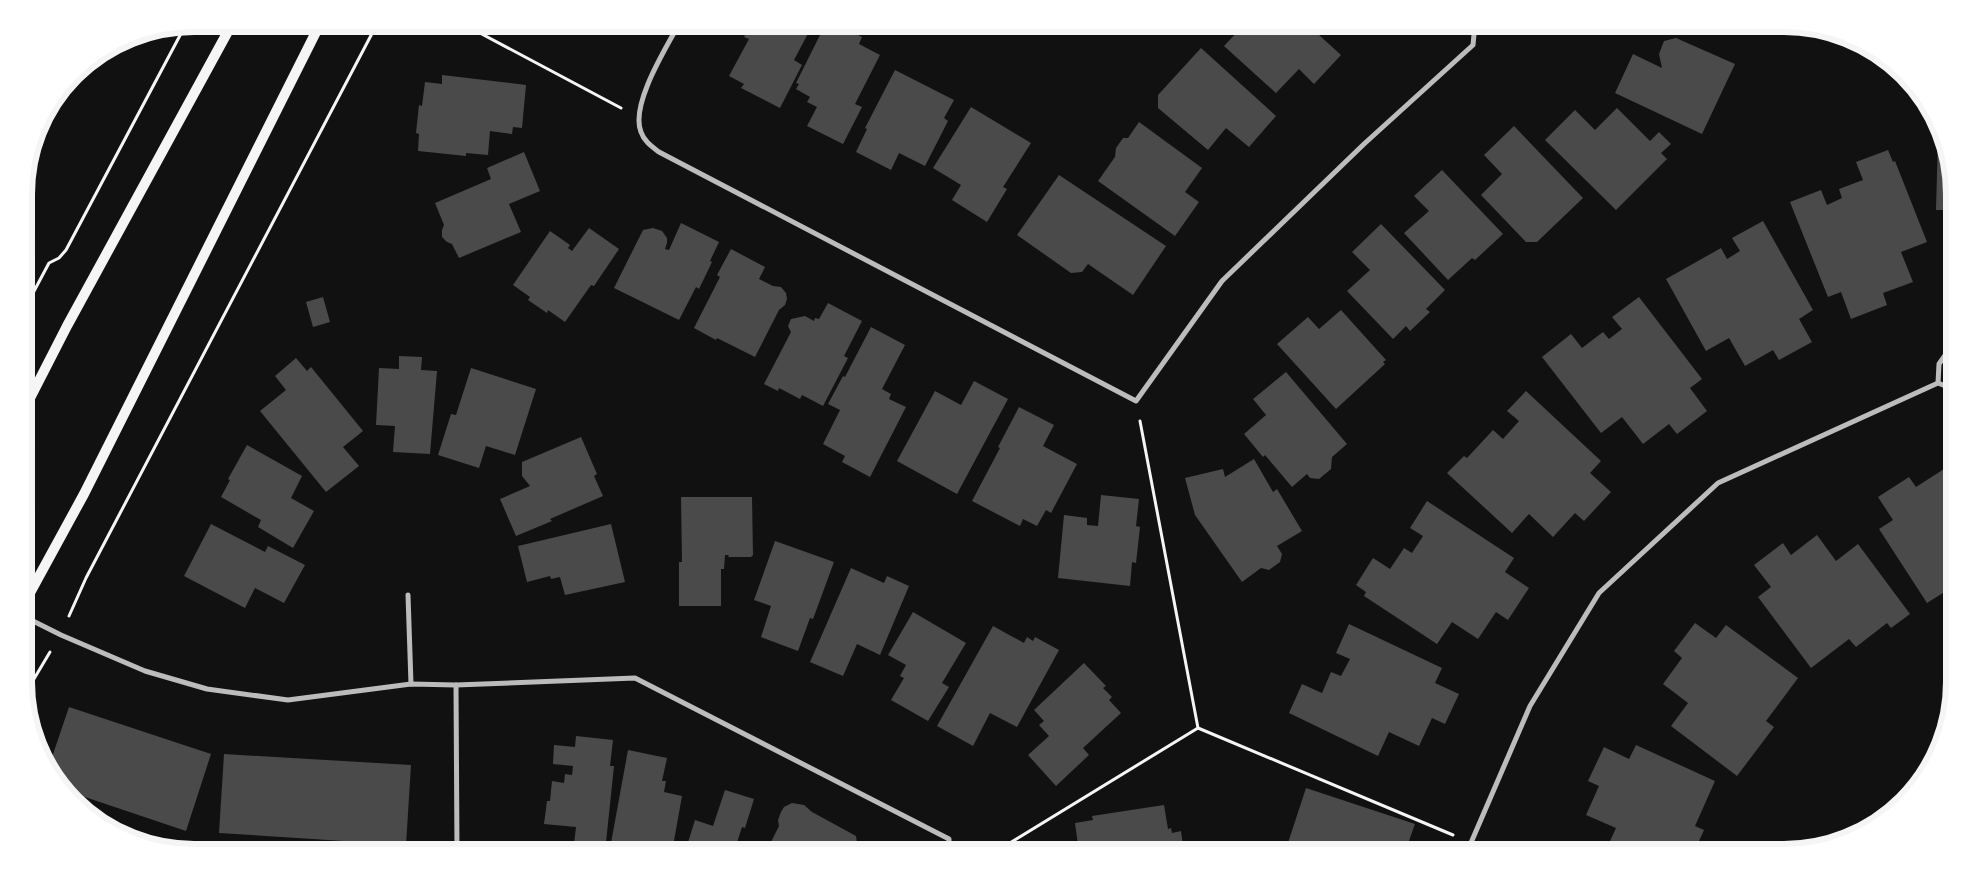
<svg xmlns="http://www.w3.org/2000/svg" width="1978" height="876" font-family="Poppins,sans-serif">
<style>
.building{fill:#4a4a4a}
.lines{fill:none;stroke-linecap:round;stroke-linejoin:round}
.path{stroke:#f5f5f5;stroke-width:3}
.minor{stroke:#bcbcbc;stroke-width:5}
.secondary{stroke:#f5f5f5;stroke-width:10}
.rim{fill:none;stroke:#f5f5f5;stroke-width:6}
</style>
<rect width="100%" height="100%" fill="#111"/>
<g class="building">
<polygon points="751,24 813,24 794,60 802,65 780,108 741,88 744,84 729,76 749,39 744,37"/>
<polygon points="833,24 836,24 862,37 859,44 880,55 855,104 862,107 843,144 807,126 817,107 807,102 810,97 796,89 799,84 796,83 825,25 830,28"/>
<polygon points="1234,24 1307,24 1341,55 1314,84 1299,69 1276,93 1224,46 1240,29"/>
<polygon points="1701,24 1725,24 1724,29"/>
<polygon points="1676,38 1735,64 1702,134 1615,93 1633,54 1662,68 1659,54 1664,41"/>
<polygon points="1201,48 1276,116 1249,147 1226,128 1208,150 1158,108 1158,95"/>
<polygon points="895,70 954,100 944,118 948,121 925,166 899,153 891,170 856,152 867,129 865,128"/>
<polygon points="442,75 526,85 522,128 513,127 512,134 490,131 488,155 466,153 466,156 418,151 419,134 416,133 419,105 422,106 425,82 442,84"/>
<polygon points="971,107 1031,143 1003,187 1007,189 987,222 952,200 961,185 933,168"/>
<polygon points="1617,108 1650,141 1659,132 1671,144 1661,153 1667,159 1616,210 1545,140 1575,110 1595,130"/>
<polygon points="1139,122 1202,168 1185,192 1199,202 1175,236 1098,181 1115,157 1116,148 1123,138 1128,138"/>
<polygon points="1514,126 1583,198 1537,242 1526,242 1481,195 1502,174 1484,155"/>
<polygon points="1938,137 1953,173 1953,210 1936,210"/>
<polygon points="1888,150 1893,162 1895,161 1927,242 1901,252 1913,282 1883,293 1887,305 1851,319 1841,292 1828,297 1790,202 1821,190 1827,205 1842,198 1839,189 1863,180 1856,162"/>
<polygon points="524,152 540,191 509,204 521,232 459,258 452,244 447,242 442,237 442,230 444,225 435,203 491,179 487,168"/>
<polygon points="1442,170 1503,234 1475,260 1472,258 1448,280 1404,233 1429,211 1414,196"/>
<polygon points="1059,175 1166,246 1133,295 1088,264 1082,272 1071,273 1017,235"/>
<polygon points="1763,221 1813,310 1799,319 1812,342 1779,360 1773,350 1745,366 1729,338 1706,351 1666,279 1721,248 1727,259 1740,251 1732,238"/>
<polygon points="681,223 719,242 710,261 712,262 699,289 696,287 679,320 614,288 643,230 653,228 662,231 667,238 667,243 665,249 669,250"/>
<polygon points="1381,224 1445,290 1426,309 1430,312 1410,331 1406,326 1393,339 1347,291 1370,270 1352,252"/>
<polygon points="589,228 619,249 594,286 591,285 565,322 548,310 547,313 528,300 530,297 513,285 550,231 570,245 568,248 572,251"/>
<polygon points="731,249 765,267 759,279 773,286 781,287 786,293 787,299 785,305 779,310 755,357 717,338 716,340 694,328 720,277 717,275"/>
<polygon points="323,297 330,322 313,327 306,302"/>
<polygon points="1639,297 1702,379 1690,388 1707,411 1677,434 1669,424 1643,444 1622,417 1601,433 1542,357 1571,334 1582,348 1603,332 1609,339 1622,329 1612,317"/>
<polygon points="828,303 862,321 844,356 848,358 823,406 802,395 800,399 779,388 778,391 764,384 791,332 788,326 791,319 805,316 814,321 815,318 819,319"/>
<polygon points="1341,310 1386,360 1383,362 1385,364 1336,409 1277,344 1308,317 1319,329"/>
<polygon points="871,327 905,345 882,389 891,394 889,399 906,407 870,477 842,462 845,456 823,444 840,410 828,404 843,376 845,377"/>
<polygon points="399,356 422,357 421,370 437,371 430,454 393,452 395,426 376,425 379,368 399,369"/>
<polygon points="296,358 307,371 311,367 363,431 343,447 359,466 326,492 260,411 286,390 275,376"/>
<polygon points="471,368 536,389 515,455 486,446 479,468 438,455 451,414 456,415"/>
<polygon points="1286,372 1347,444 1332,457 1331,469 1319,479 1310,478 1307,474 1292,487 1265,455 1263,457 1244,434 1266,415 1253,399"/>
<polygon points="974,381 1008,399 957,494 897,461 935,391 961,405"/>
<polygon points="1526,391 1601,461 1590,473 1611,492 1584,521 1575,513 1553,537 1529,514 1512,533 1447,473 1464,456 1467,458 1493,430 1503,439 1519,421 1507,411"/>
<polygon points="1019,407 1054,425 1043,446 1077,464 1051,513 1046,510 1037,526 1023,519 1020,526 972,501 1000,448 998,447"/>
<polygon points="581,437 597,474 594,476 603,496 550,519 552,521 516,536 500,499 530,486 522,476 522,462"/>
<polygon points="247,445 302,476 291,498 314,511 293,548 258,527 261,520 221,497 230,480 228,479"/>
<polygon points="1254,459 1273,492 1277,489 1302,531 1277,546 1282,554 1280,562 1269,570 1261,568 1242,582 1195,515 1185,478 1223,469 1225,477"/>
<polygon points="1944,469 1954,485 1954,586 1927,603 1879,529 1893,520 1878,497 1909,477 1916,487"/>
<polygon points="1101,495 1139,499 1136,526 1140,527 1136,563 1132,562 1130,586 1058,578 1064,515 1087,518 1087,525 1098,526"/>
<polygon points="681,497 752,497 753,555 751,557 728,557 729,555 725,555 724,569 721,569 721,606 679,606 679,562 682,562"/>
<polygon points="1427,501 1514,558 1505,572 1529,588 1508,620 1496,612 1478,639 1452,622 1437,644 1364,596 1366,592 1356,585 1373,558 1390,569 1404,548 1412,553 1423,536 1410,528"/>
<polygon points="211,524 265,552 268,546 305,565 284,603 255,588 245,608 184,576"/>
<polygon points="611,524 625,582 565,595 560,577 551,579 550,576 527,582 518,546"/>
<polygon points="1817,535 1836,561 1858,544 1910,614 1891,628 1887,623 1856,647 1849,639 1811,668 1758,597 1771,587 1754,565 1783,543 1791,555"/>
<polygon points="775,541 834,562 813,619 810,618 798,651 761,637 771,606 754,600"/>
<polygon points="851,568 884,583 887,576 909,586 880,655 857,644 843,676 810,662"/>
<polygon points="913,612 966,643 942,683 949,687 928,721 891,700 904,678 900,676 906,665 888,655"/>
<polygon points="1695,623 1716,638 1726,625 1798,678 1766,721 1774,727 1737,776 1671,726 1688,703 1663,684 1682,658 1674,651"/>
<polygon points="1349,624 1442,668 1435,683 1459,694 1445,724 1432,718 1419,746 1389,732 1378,756 1289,713 1302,684 1322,693 1331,672 1341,676 1350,659 1336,653"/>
<polygon points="993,626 1024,643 1027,637 1033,641 1035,637 1059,650 1017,727 990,713 973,746 937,726"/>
<polygon points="1084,663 1106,686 1103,688 1112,697 1109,700 1121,713 1083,748 1089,755 1056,786 1028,755 1049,736 1039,725 1044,721 1034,710"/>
<polygon points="69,707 211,754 186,831 67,791 59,786 50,763"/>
<polygon points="576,736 613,740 610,766 614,766 605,852 573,852 576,827 544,824 547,801 550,801 552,781 564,783 565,774 572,775 573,766 553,764 554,745 575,747"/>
<polygon points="1636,745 1715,781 1695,826 1704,830 1694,852 1605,852 1616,828 1586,815 1599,786 1588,781 1604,747 1629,759"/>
<polygon points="628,750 667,758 662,781 666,781 664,792 682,796 672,852 657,852 611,843"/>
<polygon points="224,754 411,765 406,845 219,833"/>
<polygon points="1306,788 1415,824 1405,852 1377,852 1372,850 1371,852 1285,852"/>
<polygon points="725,790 754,799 745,828 742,827 734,852 685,852 695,820 713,826"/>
<polygon points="792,803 804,805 812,812 856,836 857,843 852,852 766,852 779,826 778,820 781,812 784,807"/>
<polygon points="1164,805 1168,829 1171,828 1172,833 1181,831 1184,852 1079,852 1075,823 1093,820 1092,816"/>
</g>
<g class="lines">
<g class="path">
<polyline points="463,24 621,108"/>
<polyline points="24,310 49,263 59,258 66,250 185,26"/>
<polyline points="1140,421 1198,728 1453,835"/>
<polyline points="69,616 86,578 377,24"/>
<polyline points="25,694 50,652"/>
<polyline points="995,852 1198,728"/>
</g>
<g class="minor">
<path d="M679,24C666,48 630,105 641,132C644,141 651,146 659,152L1136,401L1222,281L1364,144L1473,45L1475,24"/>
<polyline points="1938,383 1939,364 1953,344"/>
<polyline points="408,595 411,684"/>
<polyline points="25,617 61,635 145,671 207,689 288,700 411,684 456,685 635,678 949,839 949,852"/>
<polyline points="456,685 457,852"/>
<polyline points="1467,852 1530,706 1599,593 1718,483 1938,383 1953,389"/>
</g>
<g class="secondary">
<polyline points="25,408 67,326 232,24"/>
<polyline points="25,602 84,494 320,24"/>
</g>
</g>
<path d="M0 0H1978V876H0ZM194 32H1784A162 162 0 0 1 1946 194V682A162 162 0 0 1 1784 844H194A162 162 0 0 1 32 682V194A162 162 0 0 1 194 32Z" fill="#fff" fill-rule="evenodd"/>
<path class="rim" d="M194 32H1784A162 162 0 0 1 1946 194V682A162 162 0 0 1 1784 844H194A162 162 0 0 1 32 682V194A162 162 0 0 1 194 32Z"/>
</svg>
